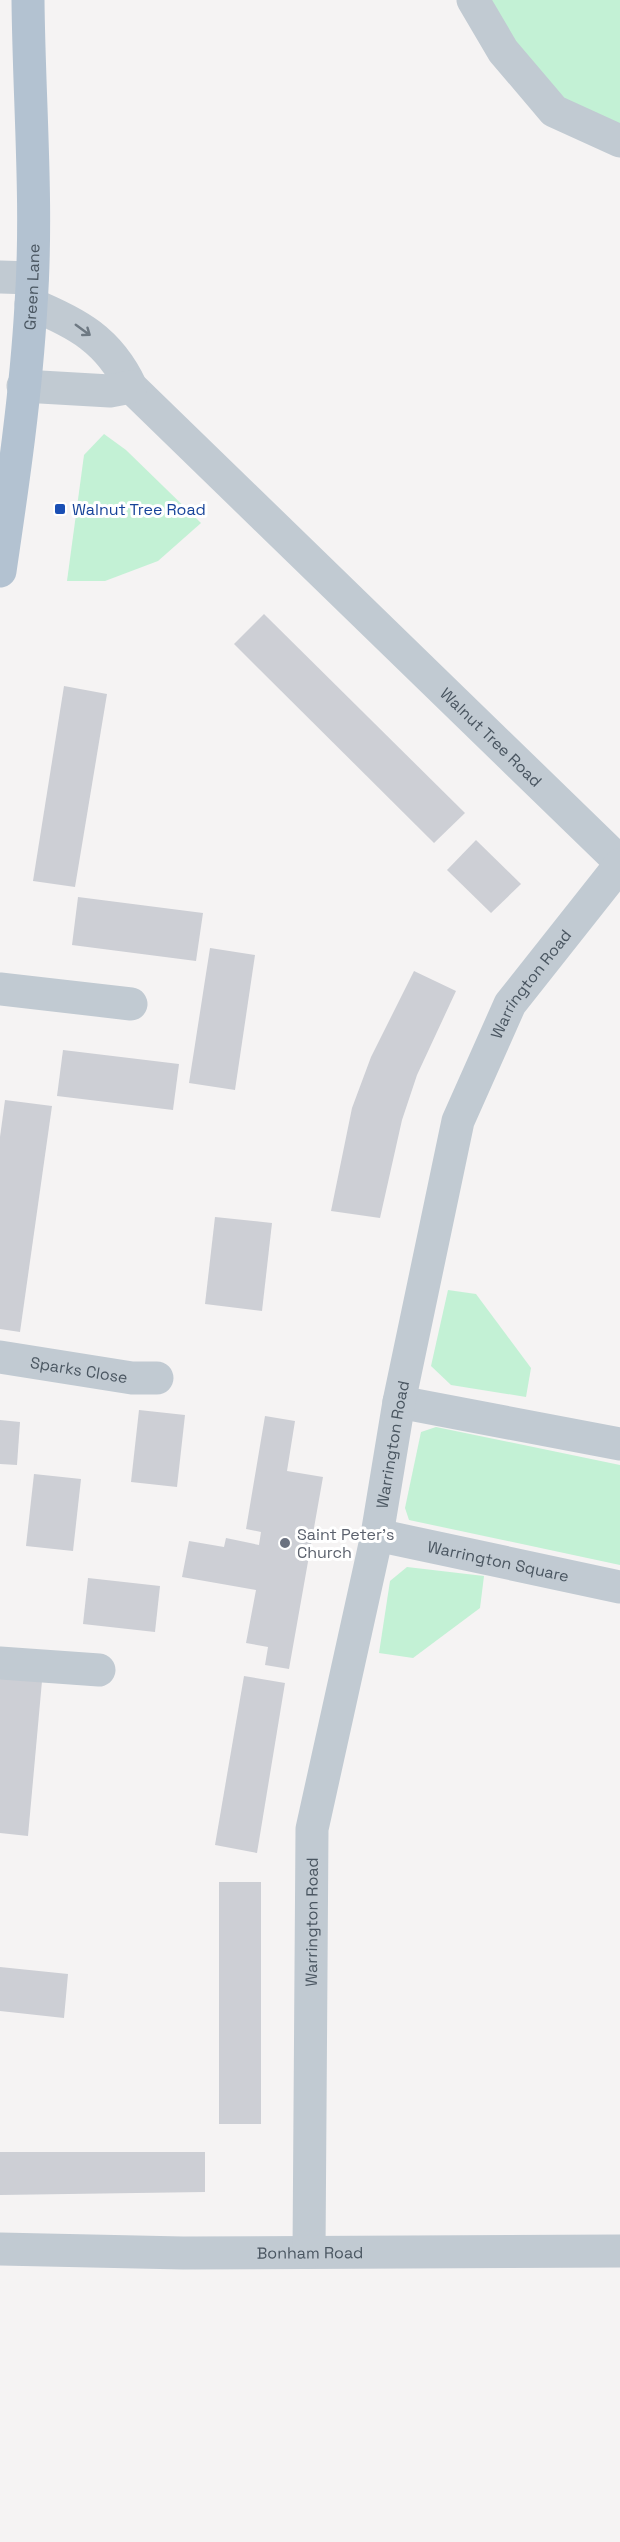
<svg xmlns="http://www.w3.org/2000/svg" width="620" height="2542" font-family="'Space Grotesk',sans-serif">
<style>
.green{fill:#c3f1d5}
.building{fill:#cdcfd5}
.lines{fill:none;stroke-linecap:round;stroke-linejoin:round}
.minor{stroke:#c1cad2;stroke-width:33}
.major{stroke:#b3c2d1;stroke-width:33}
.oneway{stroke:#6e7983}
.transit-dot{fill:#1a4fb4;stroke:#fff;stroke-width:2}
.worship-dot{fill:#6b7280;stroke:#fff;stroke-width:2}
.labels{text-anchor:middle;dominant-baseline:central;stroke-width:6;stroke-linejoin:round;paint-order:stroke}
.street-label{font-size:16px;fill:#4a5661;stroke:#fff}
.transit-label{font-size:16px;fill:#164399;stroke:#fff;text-anchor:start}
.worship-label{font-size:16px;fill:#5b616d;stroke:#fff;text-anchor:start}
</style>
<rect width="100%" height="100%" fill="#f5f3f3"/>
<g class="green">
<polygon points="473,0 620,0 620,141 554,111"/>
<polygon points="104,434 126,450 201,523 158,561 105,581 67,581 84,455"/>
<polygon points="448,1290 476,1294 531,1368 526,1397 451,1385 431,1366"/>
<polygon points="436,1427 620,1465 620,1565 409,1520 405,1508 421,1432"/>
<polygon points="407,1567 484,1576 480,1608 413,1658 379,1653 390,1581"/>
</g>
<g class="building">
<polygon points="264,614 465,813 434,843 234,644"/>
<polygon points="64,686 107,694 75,887 33,881"/>
<polygon points="476,840 521,884 491,913 447,870"/>
<polygon points="78,897 203,913 196,961 72,945"/>
<polygon points="210,948 255,955 235,1090 189,1083"/>
<polygon points="414,971 456,991 417,1075 402,1120 380,1218 331,1211 352,1108 371,1057"/>
<polygon points="63,1050 179,1064 173,1110 57,1096"/>
<polygon points="5,1100 52,1106 20,1332 0,1329 0,1137"/>
<polygon points="215,1217 272,1223 262,1311 205,1304"/>
<polygon points="139,1410 185,1415 177,1487 131,1482"/>
<polygon points="265,1416 295,1421 287,1471 323,1477 289,1669 265,1665 268,1647 246,1643 256,1590 182,1577 189,1541 224,1547 226,1538 259,1545 261,1532 246,1529"/>
<polygon points="0,1420 20,1422 17,1465 0,1464"/>
<polygon points="34,1474 81,1479 73,1551 26,1546"/>
<polygon points="88,1578 160,1586 155,1632 83,1624"/>
<polygon points="244,1676 285,1683 257,1853 215,1845"/>
<polygon points="0,1678 42,1681 28,1836 0,1833"/>
<rect x="219" y="1882" width="42" height="242"/>
<polygon points="0,1967 68,1974 64,2018 0,2011"/>
<polygon points="0,2152 205,2152 205,2192 0,2195"/>
</g>
<g class="lines">
<g class="minor">
<polyline points="473,0 503,51 554,111 620,141"/>
<polyline points="0,277 32,278"/>
<path id="s1" d="M31,304C77,323 109,340 131,387L620,862"/>
<polyline points="23,386 110,391 131,387"/>
<polyline points="0,989 131,1004"/>
<path id="s2" d="M0,1357L132,1378H157"/>
<polyline points="399,1402 620,1444"/>
<path id="s3" d="M377,1535L620,1587"/>
<polyline points="0,1663 99,1670"/>
<path id="s4" d="M0,2249L183,2253L620,2251"/>
<path id="s5" d="M309,2252L312,1829L377,1535L399,1402L458,1121L510,1004L620,865"/>
</g>
<path class="major" id="s6" d="M0,571C13,483 26,394 31,305C38,204 29,101 28,0"/>
</g>
<defs><path id="oneway-shaft" d="M-6 0H5M1.5-3L5.5 0L1.5 3" fill="none" stroke-width="1.6" stroke-linecap="round" stroke-linejoin="round" transform="scale(1.5)"/></defs>
<use class="oneway" href="#oneway-shaft" transform="translate(83 330) rotate(36)"/>
<rect class="transit-dot" x="54" y="503" width="12" height="12" rx="3"/>
<circle class="worship-dot" cx="285" cy="1543" r="6"/>
<g class="labels">
<g class="street-label">
<text stroke="none"><textPath href="#s6" startOffset="286">Green Lane</textPath></text>
<text stroke="none"><textPath href="#s1" startOffset="636">Walnut Tree Road</textPath></text>
<text stroke="none"><textPath href="#s5" startOffset="1302">Warrington Road</textPath></text>
<text stroke="none"><textPath href="#s2" startOffset="80">Sparks Close</textPath></text>
<text stroke="none"><textPath href="#s5" startOffset="816">Warrington Road</textPath></text>
<text stroke="none"><textPath href="#s3" startOffset="124">Warrington Square</textPath></text>
<text stroke="none"><textPath href="#s5" startOffset="330">Warrington Road</textPath></text>
<text stroke="none"><textPath href="#s4" startOffset="310">Bonham Road</textPath></text>
</g>
<g class="transit-label">
<text x="72" y="509">Walnut Tree Road</text>
</g>
<g class="worship-label">
<text x="297" y="1534">Saint Peter's<tspan x="297" dy="18">Church</tspan></text>
</g>
</g>
</svg>
